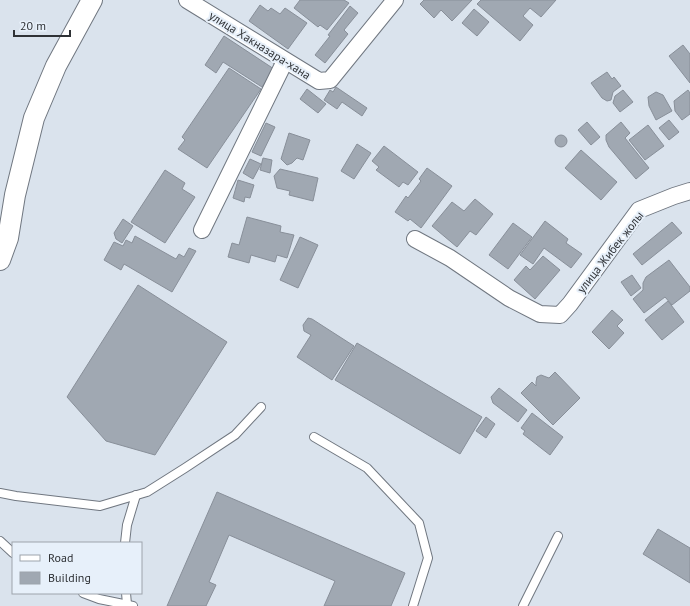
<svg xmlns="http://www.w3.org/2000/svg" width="690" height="606" font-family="'PT Sans',sans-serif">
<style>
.building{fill:#a0a8b2;stroke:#888f99}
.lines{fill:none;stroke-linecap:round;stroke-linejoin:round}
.service-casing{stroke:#707780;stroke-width:10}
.minor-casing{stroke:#707780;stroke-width:18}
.tertiary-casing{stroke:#707780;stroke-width:22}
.service{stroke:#fff;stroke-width:8}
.minor{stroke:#fff;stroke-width:16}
.tertiary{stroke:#fff;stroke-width:20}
.labels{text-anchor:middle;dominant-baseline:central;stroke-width:4;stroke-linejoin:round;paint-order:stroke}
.street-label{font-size:12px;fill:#2f3236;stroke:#e7f0fa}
</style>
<rect width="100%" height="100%" fill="#dae3ed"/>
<g class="building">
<polygon points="300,0 344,0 349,3 327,30 320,25 318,27 294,8"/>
<polygon points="424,0 472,0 452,21 441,10 434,18 420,4"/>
<polygon points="481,0 556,0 541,17 530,8 523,16 533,25 520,41 477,4"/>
<polygon points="260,5 268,11 271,8 280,14 285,8 307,23 288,49 249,21"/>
<polygon points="350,6 358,13 344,30 348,34 325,63 315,55 330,36 328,35"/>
<polygon points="474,9 489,22 477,36 462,23"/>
<polygon points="224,36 274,69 262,87 223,62 216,73 205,65"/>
<polygon points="683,45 690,54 690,83 669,56"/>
<polygon points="229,68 261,89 207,168 178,149 185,140 182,137"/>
<polygon points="607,72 612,79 614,77 621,86 613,92 611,100 607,101 602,98 591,83"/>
<polygon points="336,87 367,108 362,116 342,102 337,109 324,100 330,90 333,92"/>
<polygon points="307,89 326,104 318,113 300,99"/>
<polygon points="623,90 633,102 620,112 613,103 615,96"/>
<polygon points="688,90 690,93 690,114 682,120 675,111 674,101"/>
<polygon points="656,92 663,95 672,111 656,120 649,106 648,97"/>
<polygon points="669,120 679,132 669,140 659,128"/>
<polygon points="587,122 600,137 591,145 578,130"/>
<polygon points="621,122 630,133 625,138 649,168 636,179 609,147 606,140 606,135"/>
<polygon points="266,123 275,127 261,156 252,152"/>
<polygon points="648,125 664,146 645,160 629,140"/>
<polygon points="289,133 310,140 303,160 297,158 292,163 287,165 281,159"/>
<circle cx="561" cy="141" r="6"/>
<polygon points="357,144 371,153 354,179 341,171"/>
<polygon points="384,146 418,172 408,185 403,182 399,187 376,170 379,167 372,161"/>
<polygon points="581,150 617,182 601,200 565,168"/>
<polygon points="263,158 272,160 270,173 260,170"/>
<polygon points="250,159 261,164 253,179 243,173"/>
<polygon points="427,168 452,186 421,228 410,219 408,221 395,212 406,196 408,198 421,181 419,179"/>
<polygon points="280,169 318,178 313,201 289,195 290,191 277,188 274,176"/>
<polygon points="165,170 185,183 182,189 195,197 165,243 131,222"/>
<polygon points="238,180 254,185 250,198 245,197 244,202 233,198"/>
<polygon points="475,199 493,214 476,235 470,231 457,247 432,226 452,202 464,211"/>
<polygon points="247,217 281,226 280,232 294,235 287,258 277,255 275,262 251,255 249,263 228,257 232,243 239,245"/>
<polygon points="123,219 133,226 122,243 116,239 114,233"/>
<polygon points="545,221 568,239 566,243 582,254 571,268 544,248 533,264 520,255"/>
<polygon points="672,222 682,233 642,265 633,254"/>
<polygon points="513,223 532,237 508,269 489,255"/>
<polygon points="135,236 176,259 179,254 184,257 189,248 196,251 172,292 124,264 121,270 104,260 114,242 123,246 126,240 132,243"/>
<polygon points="300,237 318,245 298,288 280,280"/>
<polygon points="543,256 560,270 535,299 514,280 526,266 530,270"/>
<polygon points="669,260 690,287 690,291 672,305 665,297 644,313 633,299 643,290 643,283 646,277"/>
<polygon points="632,275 641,288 631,296 621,282"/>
<polygon points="138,285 227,342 155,455 106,441 67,397"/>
<polygon points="668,301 684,322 662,340 645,320"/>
<polygon points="612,310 623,320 617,326 624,333 609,349 592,332"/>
<polygon points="308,318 312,319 354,346 332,380 297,357 311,335 304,331 303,325"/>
<polygon points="357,343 482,417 460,454 335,380"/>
<polygon points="555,372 580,398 553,425 521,393 532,382 536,386 536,382 537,377 541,375 549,378"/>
<polygon points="499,388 527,410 518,422 493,403 491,397"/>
<polygon points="532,413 563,437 550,455 523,434 525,431 521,428"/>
<polygon points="486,417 495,424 486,438 476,431"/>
<polygon points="217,492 405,573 391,606 324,606 335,581 229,535 209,582 216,585 206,606 167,606"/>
<polygon points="658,529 690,548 690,583 643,554"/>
</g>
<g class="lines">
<defs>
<g id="service">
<polyline points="314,437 367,468 419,523 428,558 413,606"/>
<polyline points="0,493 16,496 100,506 147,492 185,468 235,435 261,407"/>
<polyline points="0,541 13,553"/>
<polyline points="125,543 127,525 136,495"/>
<polyline points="83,593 99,599 133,606"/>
<polyline points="126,593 127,604"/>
<polyline points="523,606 558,536"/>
</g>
<g id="minor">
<polyline points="187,0 319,81 330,80 395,0"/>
<polyline points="202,230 285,61"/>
<polyline points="415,239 450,258 509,298 540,314 560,315 570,304 639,210 674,196 690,191"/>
</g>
<polyline id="tertiary" points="0,260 8,238 15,195 34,118 56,66 92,0"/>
</defs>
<use href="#service" class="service-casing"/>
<use href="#minor" class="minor-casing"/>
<use href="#tertiary" class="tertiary-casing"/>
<use href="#service" class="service"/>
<use href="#minor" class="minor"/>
<use href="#tertiary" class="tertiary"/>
</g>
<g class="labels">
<g class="street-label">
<text transform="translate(260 45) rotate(32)">улица Хакназара-хана</text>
<text transform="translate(610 252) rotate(-52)">улица Жибек жолы</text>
</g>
</g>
<rect x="12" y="542" width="130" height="52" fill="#e7f0fa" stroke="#9da4ac"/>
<rect x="20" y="555" width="20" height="6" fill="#ffffff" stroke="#9da4ac"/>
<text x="48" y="562" font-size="12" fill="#2f3236">Road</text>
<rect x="20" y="572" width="20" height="12" fill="#a0a8b2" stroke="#9da4ac"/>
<text x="48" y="582" font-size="12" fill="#2f3236">Building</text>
<path d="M14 30v6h56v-6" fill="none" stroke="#2f3236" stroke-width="2"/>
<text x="20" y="30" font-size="12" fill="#2f3236" stroke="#e7f0fa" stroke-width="3" paint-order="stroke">20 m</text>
</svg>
